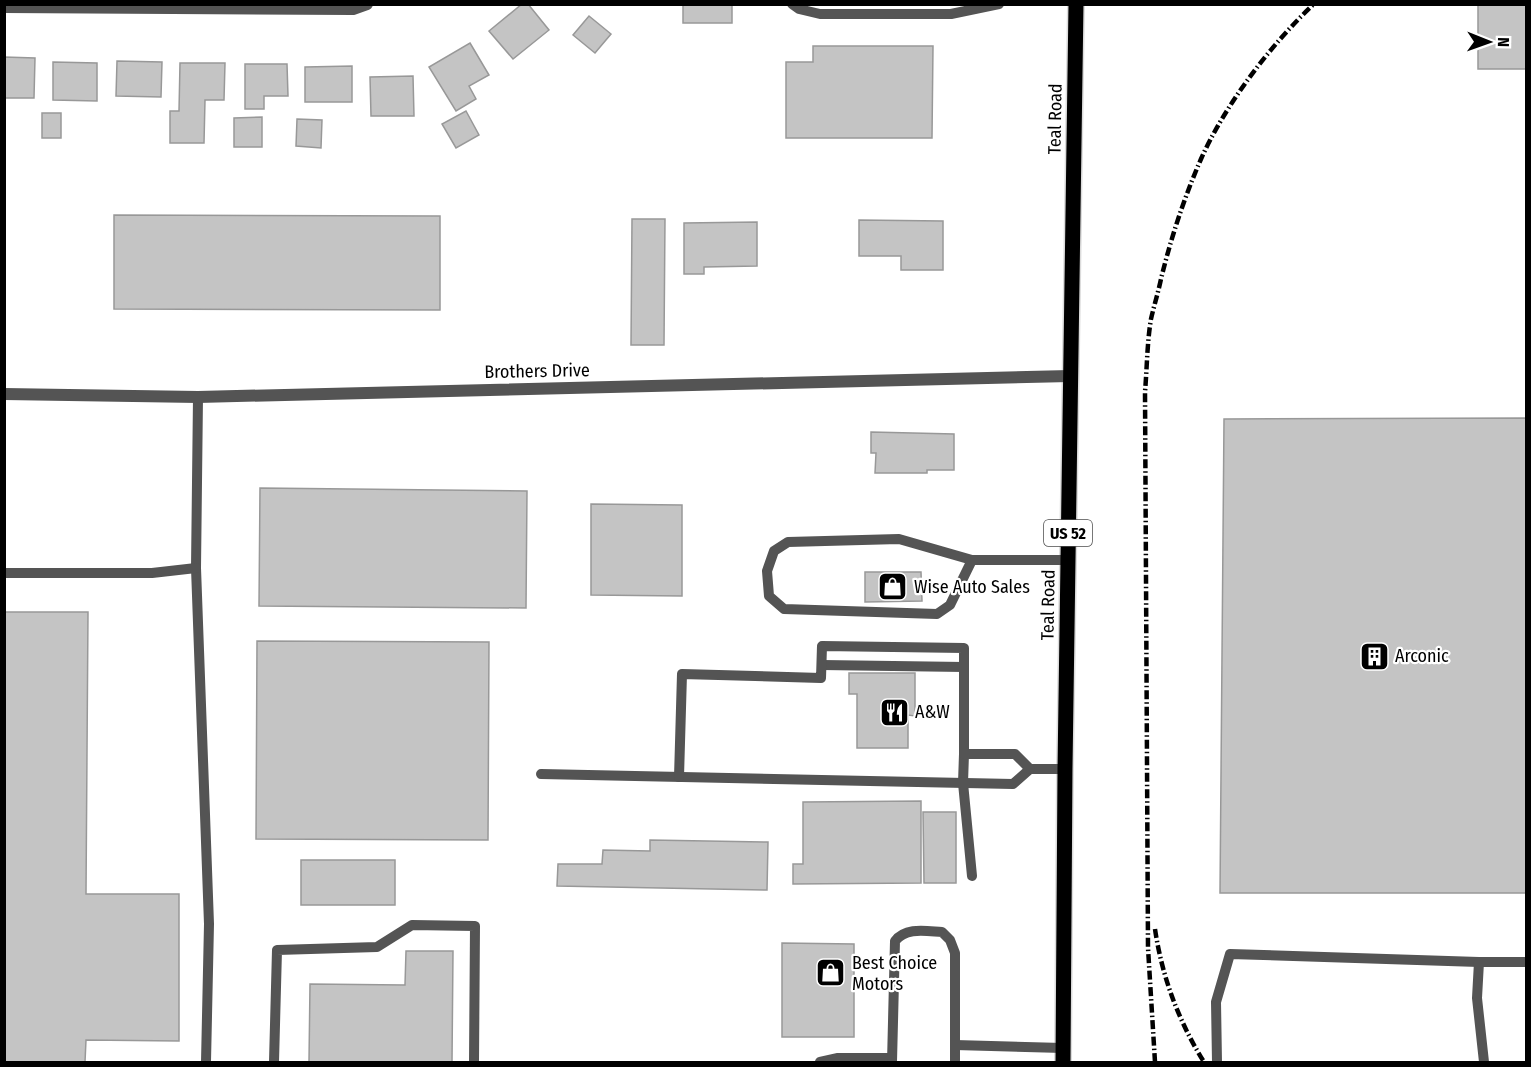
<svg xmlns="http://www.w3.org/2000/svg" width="1531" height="1067" font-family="'Fira Sans Condensed',sans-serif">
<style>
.building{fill:#c4c4c4;stroke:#989898;stroke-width:1.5}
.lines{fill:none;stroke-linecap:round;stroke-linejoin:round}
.primary-casing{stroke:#dbdbdb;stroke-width:18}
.service{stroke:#545454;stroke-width:10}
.minor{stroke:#545454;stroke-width:12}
.primary{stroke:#000;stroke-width:15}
.rail{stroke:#000;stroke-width:4.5;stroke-dasharray:9 3 1.5 3;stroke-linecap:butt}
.labels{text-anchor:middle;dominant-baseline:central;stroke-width:4.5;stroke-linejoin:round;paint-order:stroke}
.shield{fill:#fff;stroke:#4c4c4c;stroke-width:1.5}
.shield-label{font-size:16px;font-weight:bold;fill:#000}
.street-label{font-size:18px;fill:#000;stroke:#fff}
.poi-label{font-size:18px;fill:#000;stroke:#fff;text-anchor:start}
</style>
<rect width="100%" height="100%" fill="#fff"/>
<g class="building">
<polygon points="522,4 528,4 549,30 513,59 489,31"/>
<rect x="683" y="4" width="49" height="19"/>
<rect x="1478" y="4" width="48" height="65"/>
<polygon points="589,16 611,34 595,53 573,35"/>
<polygon points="470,43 489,75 469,86 476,99 456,111 429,67"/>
<polygon points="813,46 933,46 932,138 786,138 786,62 813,62"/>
<polygon points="4,57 35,58 34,98 4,98"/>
<polygon points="117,61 162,62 161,97 116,96"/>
<polygon points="53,62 97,63 97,101 53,100"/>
<polygon points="180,63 225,63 224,100 205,100 204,143 170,143 170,111 179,111"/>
<polygon points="245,64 287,64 288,96 264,96 264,109 245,109"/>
<polygon points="352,66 352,102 305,102 305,67"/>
<polygon points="413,76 414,116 371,116 370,77"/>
<polygon points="466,111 479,135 456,148 442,124"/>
<rect x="42" y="113" width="19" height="25"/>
<polygon points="262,117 262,147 234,147 234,118"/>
<polygon points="297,119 322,120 321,148 296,146"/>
<polygon points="114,215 440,216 440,310 114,309"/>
<polygon points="632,219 665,219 664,345 631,345"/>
<polygon points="859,220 943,221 943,270 901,270 901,256 859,256"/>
<polygon points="757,222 757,266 704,267 704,274 684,274 684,223"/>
<polygon points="1526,418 1526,893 1220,893 1224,419"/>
<polygon points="871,432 954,434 954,470 927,470 927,473 875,473 876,453 871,453"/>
<polygon points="260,488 527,491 526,608 259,606"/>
<polygon points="591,504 682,505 682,596 591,595"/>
<polygon points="865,572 921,572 922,601 865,602"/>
<polygon points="4,612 88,612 86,894 179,894 179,1041 86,1040 85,1062 4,1062"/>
<polygon points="257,641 489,642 488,840 256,839"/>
<polygon points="849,673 915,673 915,716 908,715 908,748 857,748 857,694 849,694"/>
<polygon points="921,801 921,883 793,884 793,864 803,864 803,802"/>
<polygon points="923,812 956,812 956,883 924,883"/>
<polygon points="650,840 768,842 767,890 557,886 558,864 602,864 603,850 650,851"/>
<rect x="301" y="860" width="94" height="45"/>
<polygon points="782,943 854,944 854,1037 782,1037"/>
<polygon points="406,951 453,951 452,1062 309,1062 310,984 405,985"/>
</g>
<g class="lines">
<defs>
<polyline id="primary" points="1063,1062 1065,769 1076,4"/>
</defs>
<use href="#primary" class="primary-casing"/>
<g class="service">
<polyline points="792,4 799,9 820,14 951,14 999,4"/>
<polyline points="198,397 196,568 209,924 206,1062"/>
<polyline points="972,560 950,605 937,614 784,609 769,596 767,571 774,551 788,542 899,539 972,560 1068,560"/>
<polyline points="4,573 152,573 196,568"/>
<polyline points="822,665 964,667"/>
<polyline points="964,754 963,783 972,876"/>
<polyline points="541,774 1013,784 1030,769 1065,769"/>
<polyline points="679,777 682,674 821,678 822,646 964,648 964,754 1015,754 1030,769"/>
<polyline points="955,1045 1063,1048"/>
<polyline points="274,1062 277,950 377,947 412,925 475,926 474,1062"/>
<polyline points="820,1062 838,1058 892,1058"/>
<path d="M892,1062L895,941C906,927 925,931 942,932L950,940L955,953V1062"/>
<polyline points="1217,1062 1216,1002 1230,954 1479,962"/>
<polyline points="1484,1062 1477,998 1479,962 1526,962"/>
</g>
<g class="minor">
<polyline points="4,7 353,9 367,4"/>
<polyline points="4,394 198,397 1070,376"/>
</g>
<use href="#primary" class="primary"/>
<g class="rail">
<path d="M1155,929C1162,977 1179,1022 1204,1062"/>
<path d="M1155,1062L1148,948L1145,392C1147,368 1147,343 1151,319C1154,306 1158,293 1161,279C1171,238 1184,198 1201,159C1225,105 1271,44 1314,4"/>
</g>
</g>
<defs>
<symbol id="shop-square" viewBox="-11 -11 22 22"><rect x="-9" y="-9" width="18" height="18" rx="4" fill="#000" stroke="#fff"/><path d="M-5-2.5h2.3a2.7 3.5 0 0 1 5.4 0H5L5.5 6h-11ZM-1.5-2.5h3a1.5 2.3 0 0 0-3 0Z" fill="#fff"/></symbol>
<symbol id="building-square" viewBox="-11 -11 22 22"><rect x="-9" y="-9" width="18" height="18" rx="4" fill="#000" stroke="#fff"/><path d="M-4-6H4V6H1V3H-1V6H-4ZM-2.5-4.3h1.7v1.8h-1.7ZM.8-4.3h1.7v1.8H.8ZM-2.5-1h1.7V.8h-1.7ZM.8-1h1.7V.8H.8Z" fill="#fff"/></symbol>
<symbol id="restaurant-square" viewBox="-11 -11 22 22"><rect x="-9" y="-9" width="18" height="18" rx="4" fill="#000" stroke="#fff"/><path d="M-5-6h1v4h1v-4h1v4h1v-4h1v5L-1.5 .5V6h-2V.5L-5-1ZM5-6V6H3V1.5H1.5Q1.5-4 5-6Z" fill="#fff"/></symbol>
</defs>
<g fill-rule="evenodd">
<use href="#shop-square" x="876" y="570" width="33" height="33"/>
<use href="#building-square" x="1358" y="640" width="33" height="33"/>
<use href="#restaurant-square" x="878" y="696" width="33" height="33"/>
<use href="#shop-square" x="814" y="956" width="33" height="33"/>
</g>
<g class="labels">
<rect class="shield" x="1044" y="520" width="48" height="26" rx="4.5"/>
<g class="shield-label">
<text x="1068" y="533">US 52</text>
</g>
<g class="street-label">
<text transform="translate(1055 119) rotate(-89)">Teal Road</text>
<text transform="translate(537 371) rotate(-1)">Brothers Drive</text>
<text transform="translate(1048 605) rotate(-89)">Teal Road</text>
</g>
<g class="poi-label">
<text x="914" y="587">Wise Auto Sales</text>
<text x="1395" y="656">Arconic</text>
<text x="915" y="712">A&amp;W</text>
<text x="852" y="963">Best Choice<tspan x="852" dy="21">Motors</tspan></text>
</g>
</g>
<rect width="1531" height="1067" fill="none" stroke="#000000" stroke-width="12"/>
<g transform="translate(1489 42) rotate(91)" stroke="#ffffff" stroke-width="4.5" paint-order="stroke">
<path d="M0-4.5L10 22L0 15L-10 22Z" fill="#000000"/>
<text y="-9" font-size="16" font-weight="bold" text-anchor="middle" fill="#000000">N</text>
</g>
</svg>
